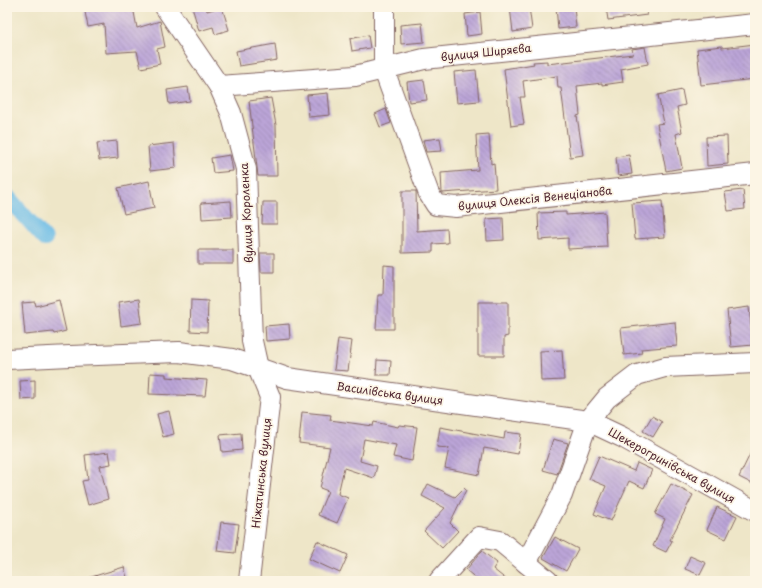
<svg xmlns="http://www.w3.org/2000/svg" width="762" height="588" font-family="'Playpen Sans',sans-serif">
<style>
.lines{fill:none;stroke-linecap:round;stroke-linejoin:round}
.canal{stroke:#6bbce6;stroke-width:16}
.building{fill:url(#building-back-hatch)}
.minor-casing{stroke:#836562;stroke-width:22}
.minor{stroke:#fff;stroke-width:20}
.labels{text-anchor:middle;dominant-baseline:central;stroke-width:3.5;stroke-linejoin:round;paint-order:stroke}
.street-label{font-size:11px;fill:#4a1f2b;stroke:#fcf5e5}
</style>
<defs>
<pattern id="building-back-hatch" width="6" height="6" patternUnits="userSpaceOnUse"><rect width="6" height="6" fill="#bba5d8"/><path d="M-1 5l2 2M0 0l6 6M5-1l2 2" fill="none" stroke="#9a86af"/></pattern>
</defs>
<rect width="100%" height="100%" fill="#fcf5e5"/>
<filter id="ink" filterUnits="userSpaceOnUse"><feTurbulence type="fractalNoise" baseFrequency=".025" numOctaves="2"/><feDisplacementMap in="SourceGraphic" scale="8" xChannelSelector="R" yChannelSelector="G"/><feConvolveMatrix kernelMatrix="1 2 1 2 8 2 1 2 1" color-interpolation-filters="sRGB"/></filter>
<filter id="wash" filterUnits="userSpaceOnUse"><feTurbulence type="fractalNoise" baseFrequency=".012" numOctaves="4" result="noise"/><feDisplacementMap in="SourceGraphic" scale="16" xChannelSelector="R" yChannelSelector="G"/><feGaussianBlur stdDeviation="0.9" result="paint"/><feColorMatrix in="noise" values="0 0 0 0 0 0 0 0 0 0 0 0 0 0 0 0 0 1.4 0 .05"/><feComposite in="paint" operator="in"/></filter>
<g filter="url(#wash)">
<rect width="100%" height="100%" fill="#eee6c8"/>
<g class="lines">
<polyline class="canal" points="7,196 45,239"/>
</g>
<g id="blocks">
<g class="building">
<polygon points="84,7 97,7 98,10 114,7 133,7 137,28 160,21 165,47 157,49 160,64 141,68 137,51 106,53 104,24 88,27"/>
<polygon points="192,7 206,7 207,11 222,7 229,30 215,34 213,27 199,31"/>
<polygon points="510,7 529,7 532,29 513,32"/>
<polygon points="556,7 574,7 576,27 558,29"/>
<polygon points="606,7 646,7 647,15 608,20"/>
<polygon points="480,12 482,34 467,36 465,14"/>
<polygon points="422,23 424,42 401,44 400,25"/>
<polygon points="368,35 370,48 352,51 350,39"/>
<polygon points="275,44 277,60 239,66 236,51"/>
<polygon points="755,44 755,79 701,85 697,49 722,46 722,48"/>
<polygon points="645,47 648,64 621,69 623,82 602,85 602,83 577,86 580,115 577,116 583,155 570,157 561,88 558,88 557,76 523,81 525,97 520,97 524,124 511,126 504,69 534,64 533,62 547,61 547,64 633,54 632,49"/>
<polygon points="476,70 479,101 457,103 454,72"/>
<polygon points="424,80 427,100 409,102 407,82"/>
<polygon points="188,87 190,101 169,104 167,90"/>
<polygon points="682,90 685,105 677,107 682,132 676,134 682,168 666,171 657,124 664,123 658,95"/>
<polygon points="328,93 330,115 309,117 307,95"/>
<polygon points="271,98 276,125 277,176 258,176 249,101"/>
<polygon points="386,109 391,123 380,127 375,114"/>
<polygon points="489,134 491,164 494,163 496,189 442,193 441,173 478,170 476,135"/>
<polygon points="727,136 728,164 707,166 706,137"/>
<polygon points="440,138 442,151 426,152 423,140"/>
<polygon points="117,141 118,158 99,160 97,143"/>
<polygon points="174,143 176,168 150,171 148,146"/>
<polygon points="230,155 233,171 213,173 211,158"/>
<polygon points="629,155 632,174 618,176 616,157"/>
<polygon points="149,181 154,208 124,214 118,188"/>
<polygon points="743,190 745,209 728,211 725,192"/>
<polygon points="402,191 416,191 417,231 447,229 448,243 433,244 433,252 402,253"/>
<polygon points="231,201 232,217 202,219 201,203"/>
<polygon points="662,201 665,237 635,239 632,203"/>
<polygon points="263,202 277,202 277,224 262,224"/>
<polygon points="566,212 566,215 605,212 607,247 568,249 568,238 539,240 538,213"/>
<polygon points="503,218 504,240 487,241 486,219"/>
<rect x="198" y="250" width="35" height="14"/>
<polygon points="260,253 274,253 274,272 261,272"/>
<polygon points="384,265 394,266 394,329 376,329 378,295 383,295"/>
<polygon points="139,299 142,323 121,326 118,302"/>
<polygon points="59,300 66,331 54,334 53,332 25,335 22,303 35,302 36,306"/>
<polygon points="191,300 208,301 207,332 190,331"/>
<polygon points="478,302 508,302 508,336 504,337 504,356 478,356"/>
<polygon points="749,307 753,345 731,347 727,310"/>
<polygon points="675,322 677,346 641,349 642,353 624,355 621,328"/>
<polygon points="289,324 290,339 266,341 265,326"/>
<polygon points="338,339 352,341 348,371 334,370"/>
<polygon points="562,350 564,380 541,381 540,351"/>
<polygon points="377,360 391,361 390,375 376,375"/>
<polygon points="150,373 166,374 166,377 207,380 205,396 149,394"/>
<polygon points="35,380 35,399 21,400 20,381"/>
<polygon points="169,411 174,434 163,437 157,414"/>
<polygon points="302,412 331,415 330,420 373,426 374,422 398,427 399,425 417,427 412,461 393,457 396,445 364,439 360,461 377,466 374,478 344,468 338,494 348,498 337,523 318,515 328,491 320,488 330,447 299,443"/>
<polygon points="652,416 662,422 653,437 643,431"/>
<polygon points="440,427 504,439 505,432 521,434 518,454 484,448 479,475 445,468 449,448 437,447"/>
<polygon points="241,433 242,450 222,452 220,435"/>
<polygon points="553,439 568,443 557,474 543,470"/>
<polygon points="755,444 755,485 739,477"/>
<polygon points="109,452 111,464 100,466 108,499 88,505 82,481 88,480 85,455"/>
<polygon points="599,456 634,471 637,463 652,470 644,488 629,481 611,521 594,514 606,486 589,479"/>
<polygon points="428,484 455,497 464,488 466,490 450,523 458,531 442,548 424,531 445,508 422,496"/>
<polygon points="671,484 693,495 670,540 672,541 666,552 653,546 665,519 655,514"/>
<polygon points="717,507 737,516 726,539 707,530"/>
<polygon points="221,522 239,524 235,553 217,551"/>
<polygon points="555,537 578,549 566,571 543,558"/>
<polygon points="317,541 348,555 340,573 309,559"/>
<polygon points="482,551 497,563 493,569 508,581 479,581 466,570"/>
<polygon points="690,556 706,563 700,575 685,569"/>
<polygon points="124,567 128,581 89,581 88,578"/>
</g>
</g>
</g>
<g filter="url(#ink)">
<use href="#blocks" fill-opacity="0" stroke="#836562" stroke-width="1"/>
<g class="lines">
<defs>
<g id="minor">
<polyline points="165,7 219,86 231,113 246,169 252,341 258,368 270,397 249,581"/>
<polyline points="384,7 384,70 429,194 436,205 456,207 755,174"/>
<polyline points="219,86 355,76 424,59 755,24"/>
<polyline points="7,359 70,356 179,352 232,359 287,378 588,421 622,437 755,511"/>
<polyline points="526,563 562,495 588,421 607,398 637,375 665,367 755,363"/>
<polyline points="439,581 479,537 500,541 548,581"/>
</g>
</defs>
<use href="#minor" class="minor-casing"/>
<use href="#minor" class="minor"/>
</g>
</g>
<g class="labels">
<g class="street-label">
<text transform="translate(486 52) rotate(-6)">вулиця Ширяєва</text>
<text transform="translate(535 198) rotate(-6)">вулиця Олексія Венеціанова</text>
<text transform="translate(246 213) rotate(-93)">вулиця Короленка</text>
<text transform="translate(390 393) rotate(8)">Василівська вулиця</text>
<text transform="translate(672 465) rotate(29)">Шекерогринівська вулиця</text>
<text transform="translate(261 473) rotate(-84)">Ніжатинська вулиця</text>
</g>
</g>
<rect width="762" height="588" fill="none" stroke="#fcf5e5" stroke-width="24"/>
</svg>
